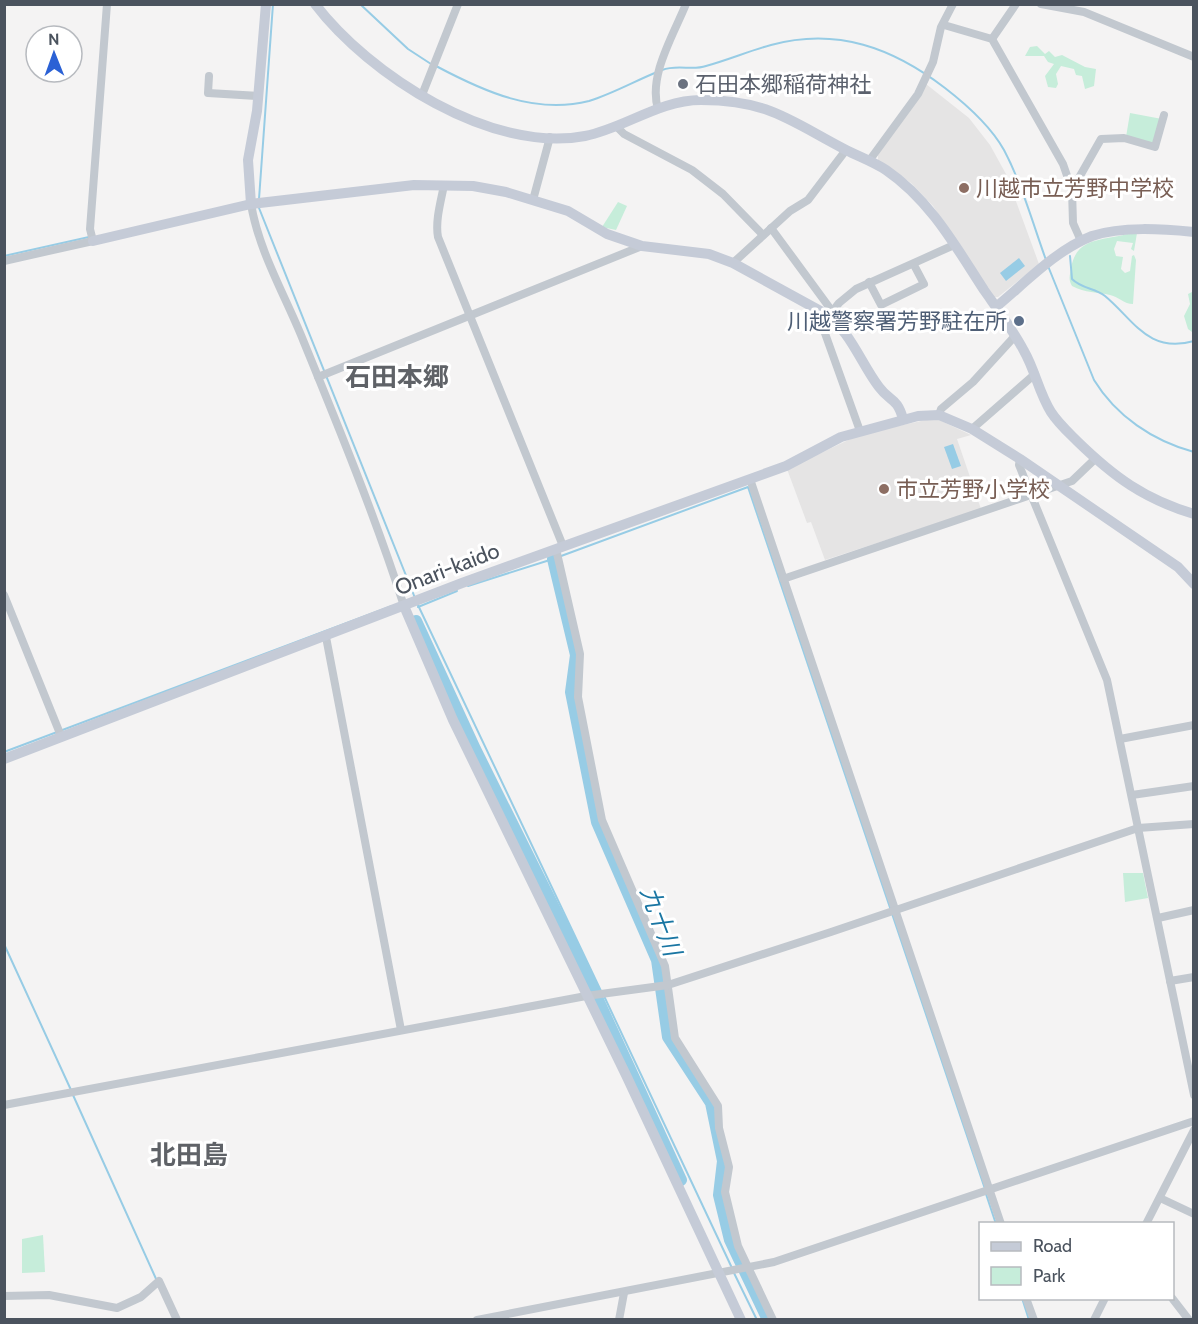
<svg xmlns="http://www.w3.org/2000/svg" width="1198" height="1324" font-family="Cabin,'Noto Sans JP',sans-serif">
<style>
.education{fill:#e5e4e4}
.green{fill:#c6edda}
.water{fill:#97cce5}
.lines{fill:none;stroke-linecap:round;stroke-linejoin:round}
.stream{stroke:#97cce5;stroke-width:2}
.river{stroke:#97cce5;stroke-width:12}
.street{stroke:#c2c8cf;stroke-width:8}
.secondary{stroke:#c5cbd7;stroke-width:10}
.worship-dot{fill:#6b7280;stroke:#fff;stroke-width:2}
.education-dot{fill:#8d6e63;stroke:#fff;stroke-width:2}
.service-dot{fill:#5c6f8a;stroke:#fff;stroke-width:2}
.labels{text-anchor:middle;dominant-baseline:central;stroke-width:6;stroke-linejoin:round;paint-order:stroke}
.worship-label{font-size:22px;fill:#5b616d;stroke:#fff;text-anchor:start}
.education-label{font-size:22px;fill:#785e54;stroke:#fff;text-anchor:start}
.service-label{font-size:22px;fill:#4e5e75;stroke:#fff;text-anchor:end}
.street-label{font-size:22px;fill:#4b535e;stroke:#fff}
.water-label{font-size:24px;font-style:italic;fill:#1a76a3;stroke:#fff}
.quarter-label{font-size:26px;font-weight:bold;fill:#5f6267;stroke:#fff}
</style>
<rect width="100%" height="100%" fill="#f4f3f3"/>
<g class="education">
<polygon points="926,84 969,118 990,145 1006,174 1039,264 998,297 994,297 933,206 911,183 878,161 878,155"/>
<polygon points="935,418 971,435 957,439 981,509 825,560 811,522 807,523 787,469 861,434"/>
</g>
<g class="green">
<polygon points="1037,46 1045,54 1049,51 1055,57 1062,55 1085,67 1096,69 1094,86 1085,89 1082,76 1076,75 1074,69 1061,66 1056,74 1058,84 1056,88 1048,87 1045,76 1054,64 1048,62 1044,56 1025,56 1030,47"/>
<polygon points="1130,113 1162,119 1154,145 1126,137"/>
<polygon points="618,202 627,206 616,230 602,227"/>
<path d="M1133,232L1137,233L1134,251L1131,249L1133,243L1117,241L1114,249L1116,256L1123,257L1121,269L1125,273L1130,271L1132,256L1134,255L1136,260L1133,304C1124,304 1119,297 1110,295C1098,292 1085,293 1072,286C1068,279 1070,276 1071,268C1077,234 1107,242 1133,232Z"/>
<polygon points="1192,292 1194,327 1192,332 1188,329 1184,316 1190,304 1188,294"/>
<polygon points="1123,873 1143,873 1148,898 1125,902"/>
<polygon points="43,1235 45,1272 22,1273 22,1239"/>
</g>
<g class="water">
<polygon points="1019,258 1025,266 1006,281 1000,273"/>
<polygon points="953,444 961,466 952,469 944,447"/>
</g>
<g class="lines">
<g class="stream">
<polyline points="360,4 408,49 431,64"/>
<path d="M436,66C483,91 535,115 589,101C612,94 635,81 657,72"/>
<path d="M662,70C678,64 692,71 706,66C728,60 749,51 771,45C837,27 893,48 945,88C967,105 990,125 1004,150C1022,184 1033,224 1046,260"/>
<polyline points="259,199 273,4"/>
<polyline points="259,208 415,598"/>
<polyline points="4,256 89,237"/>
<path d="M1070,256L1072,279C1082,289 1095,288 1105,296C1134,320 1148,354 1194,341"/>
<path d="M1048,266L1094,380C1116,416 1153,441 1194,452"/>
<polyline points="468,586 553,559 748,487 985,1189"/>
<polyline points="417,603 601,991"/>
<polyline points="418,607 457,591"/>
<polyline points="4,752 392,606"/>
<polyline points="4,944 71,1090"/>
<polyline points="604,996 732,1268"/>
<polyline points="73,1095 157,1281"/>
<polyline points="986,1194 996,1224"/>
<polyline points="734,1273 757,1320"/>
<polyline points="1022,1298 1029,1320"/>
</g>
<g class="river">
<polyline points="553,559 576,655 571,692 597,822 657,960 668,1037 711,1103 723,1161 719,1195 730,1240 768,1320"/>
<polyline points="416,621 475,749 576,952 681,1180"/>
</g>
<g class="street">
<polyline points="1041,4 1084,12 1194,57"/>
<polyline points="944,25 992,39 1063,164 1072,190 1073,223 1081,241"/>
<polyline points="992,39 1016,4"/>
<polyline points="209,76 208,93 258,96"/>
<polyline points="422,95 458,4"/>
<path d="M658,109C648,76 673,36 686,4"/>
<polyline points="616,126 624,134 692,170 723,194 763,235"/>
<polyline points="869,161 918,94 933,62 941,27 953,4"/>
<path d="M444,185C441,201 435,221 438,237L563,546"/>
<polyline points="1072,190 1101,139 1124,138 1155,147 1164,115"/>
<polyline points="533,200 550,137"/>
<path d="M251,204C259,252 285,295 303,340C339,428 375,516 404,606"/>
<polyline points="771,228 832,311"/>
<polyline points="4,261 93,241 90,229 107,4"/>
<polyline points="733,263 790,211 808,200 846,150"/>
<polyline points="869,282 881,305 924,284 914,265"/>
<polyline points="318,377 642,246"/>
<polyline points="939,415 941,409 973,382 1015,336"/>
<polyline points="972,429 1035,374"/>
<polyline points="860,431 822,325 839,303 856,289 954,245"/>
<polyline points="1020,459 1019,465 1107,680 1194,1095"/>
<polyline points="750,479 1001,1224"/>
<polyline points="556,549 580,654 578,697 602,820 665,966 675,1038 718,1106 719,1128 729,1167 725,1192 738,1246 773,1320"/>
<polyline points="783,579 1072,481 1095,459"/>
<polyline points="4,595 61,736"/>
<polyline points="326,637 401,1030"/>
<polyline points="1120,739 1194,725"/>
<polyline points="1132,795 1194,786"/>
<polyline points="1158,918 1194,910"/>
<polyline points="1170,981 1194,977"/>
<polyline points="4,1105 586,996 668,985 831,932 1138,828 1194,824"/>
<polyline points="1160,1198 1194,1214"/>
<polyline points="1146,1224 1194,1130"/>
<polyline points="4,1296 49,1295 117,1308 141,1297 159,1281 177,1320"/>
<polyline points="1026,1298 1034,1320"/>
<polyline points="1172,1298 1189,1320"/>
<polyline points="477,1320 774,1262 1194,1121"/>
<polyline points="619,1320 624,1293"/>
<polyline points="1094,1320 1105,1298"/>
</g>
<g class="secondary">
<path d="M315,4C369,75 492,154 585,136C625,128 659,100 701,100C769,100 790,121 846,150C860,157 874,162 886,170C930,200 956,247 984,290C998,310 1013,330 1024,351C1035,370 1039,393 1051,412C1058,423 1068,432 1077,441C1114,477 1144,499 1194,514"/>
<polyline points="251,204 248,160 257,111 266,4"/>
<path d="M93,241L251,204L414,185L473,186L506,192L568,211L607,234L642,246L709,254L733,263L824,313C851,331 860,362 879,387C890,402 897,397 903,419"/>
<path d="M996,307C1025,283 1056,250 1092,236C1122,226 1163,229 1194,232"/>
<polyline points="404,606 453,720 626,1075 741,1320"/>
<polyline points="4,759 462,583 786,466 841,437 918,416 939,415 972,429 1020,459 1178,567 1194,584"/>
</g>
</g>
<circle class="worship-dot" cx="683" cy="84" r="6"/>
<g class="education-dot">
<circle cx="964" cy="188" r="6"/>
<circle cx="884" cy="489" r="6"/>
</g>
<circle class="service-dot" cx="1019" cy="321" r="6"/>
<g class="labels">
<g class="worship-label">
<text x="695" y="84">石田本郷稲荷神社</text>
</g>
<g class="education-label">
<text x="976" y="188">川越市立芳野中学校</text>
<text x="896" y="489">市立芳野小学校</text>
</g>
<g class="service-label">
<text x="1007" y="321">川越警察署芳野駐在所</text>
</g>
<g class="street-label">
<text transform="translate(447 569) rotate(-21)">Onari-kaido</text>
</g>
<g class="water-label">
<text transform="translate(661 921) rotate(69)">九十川</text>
</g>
<g class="quarter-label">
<text x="397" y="377">石田本郷</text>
<text x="189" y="1155">北田島</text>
</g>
</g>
<rect width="1198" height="1324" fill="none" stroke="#4b535e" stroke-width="12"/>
<rect x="979" y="1222" width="195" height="78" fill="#ffffff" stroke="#b7babf" stroke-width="1.5"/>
<rect x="991" y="1242" width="30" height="9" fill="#c5cbd7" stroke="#b7babf" stroke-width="1.5"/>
<text x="1033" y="1252" font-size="18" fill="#4b535e">Road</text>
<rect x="991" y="1267" width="30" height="18" fill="#c6edda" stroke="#b7babf" stroke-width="1.5"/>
<text x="1033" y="1282" font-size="18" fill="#4b535e">Park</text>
<g transform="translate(54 54) rotate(359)"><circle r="28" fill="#ffffff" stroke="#b7babf" stroke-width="1.5"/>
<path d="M0-4.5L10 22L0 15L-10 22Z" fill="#2b61d5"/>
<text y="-9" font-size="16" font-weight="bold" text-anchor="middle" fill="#4b535e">N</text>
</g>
</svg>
